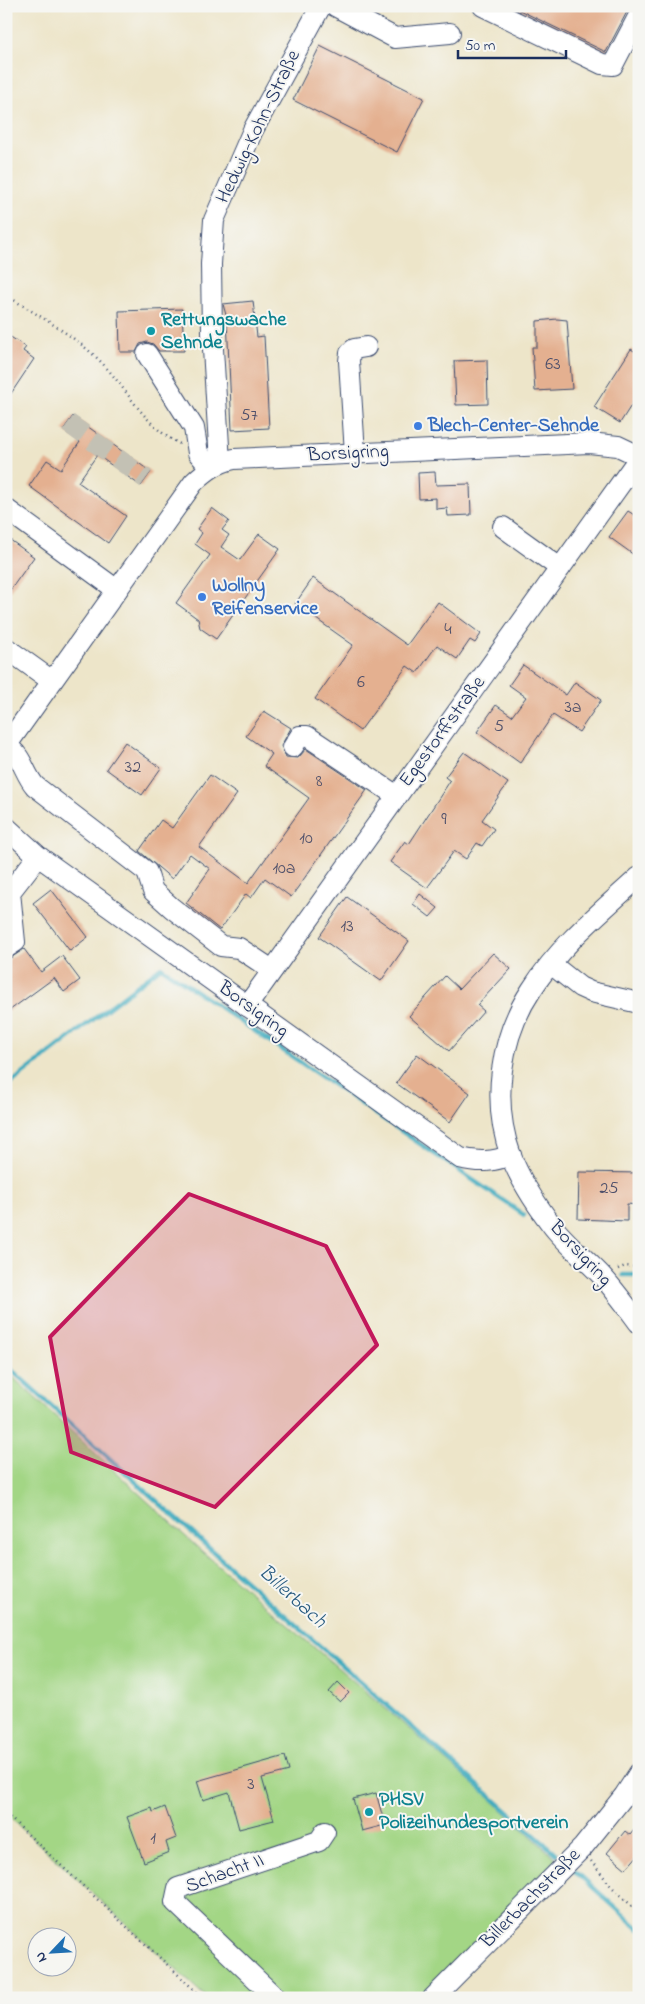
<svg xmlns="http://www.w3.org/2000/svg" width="645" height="2004" font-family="'Indie Flower',sans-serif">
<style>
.green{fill:#a3d685;stroke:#5f8272}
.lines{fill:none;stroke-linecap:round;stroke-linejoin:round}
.stream{stroke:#40acbf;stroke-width:4.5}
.building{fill:#e4b090}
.minor-tunnel{stroke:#c3c1b4;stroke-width:20;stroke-dasharray:20 10;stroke-linecap:butt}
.minor-casing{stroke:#3a4a6e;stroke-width:22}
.path{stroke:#3a4a6e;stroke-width:2.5;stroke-dasharray:1 4;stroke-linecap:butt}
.minor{stroke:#fff;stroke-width:20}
.marked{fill:#c2185b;fill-opacity:0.2;stroke:#c2185b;stroke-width:4;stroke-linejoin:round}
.culture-dot{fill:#0f9aa8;stroke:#f6f6f2;stroke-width:2}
.shop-dot{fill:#3f7fe0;stroke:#f6f6f2;stroke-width:2}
.labels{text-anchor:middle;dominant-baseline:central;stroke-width:4;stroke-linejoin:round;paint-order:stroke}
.number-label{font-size:18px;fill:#4d4f6a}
.street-label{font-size:20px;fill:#1b2f5e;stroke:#f6f6f2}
.culture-label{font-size:20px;font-weight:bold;fill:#0d838f;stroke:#f6f6f2;text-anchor:start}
.shop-label{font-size:20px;font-weight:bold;fill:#366cbe;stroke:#f6f6f2;text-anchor:start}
.water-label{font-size:21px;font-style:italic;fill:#285b80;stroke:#f6f6f2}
</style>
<rect width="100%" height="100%" fill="#f6f6f2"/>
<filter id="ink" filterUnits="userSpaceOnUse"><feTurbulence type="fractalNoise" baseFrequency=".02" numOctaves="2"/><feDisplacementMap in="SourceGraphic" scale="10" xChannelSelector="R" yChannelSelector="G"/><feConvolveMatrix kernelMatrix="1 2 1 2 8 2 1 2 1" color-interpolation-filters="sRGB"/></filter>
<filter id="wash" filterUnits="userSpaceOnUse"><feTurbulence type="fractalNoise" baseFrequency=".0096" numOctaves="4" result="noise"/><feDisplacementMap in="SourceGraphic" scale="20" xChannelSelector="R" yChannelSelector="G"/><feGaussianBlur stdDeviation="1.12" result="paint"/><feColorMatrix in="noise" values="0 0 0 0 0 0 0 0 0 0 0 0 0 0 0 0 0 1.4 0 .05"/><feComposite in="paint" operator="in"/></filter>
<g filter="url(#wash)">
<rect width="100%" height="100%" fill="#ede5c9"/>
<polygon class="green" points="6,1371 197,1547 484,1793 556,1859 422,1998 207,1998 6,1814"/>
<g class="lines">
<g class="stream">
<polyline points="6,1087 161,967 524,1215"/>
<polyline points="623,1275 639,1275"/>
<polyline points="6,1365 230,1567 556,1854"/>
<polyline points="575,1871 639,1929"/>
</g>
</g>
<g id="blocks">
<g class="building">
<polygon points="511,6 630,6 606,52"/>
<polygon points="320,46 424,98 397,152 293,100"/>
<polygon points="253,301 257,337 264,336 269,428 232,430 227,319 223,304"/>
<polygon points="182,309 184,351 159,351 153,344 147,342 140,344 136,352 120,352 119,311"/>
<polygon points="557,319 567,320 572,389 535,391 532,347 537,347 537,321"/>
<polygon points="6,334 26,347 23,351 34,359 6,401"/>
<polygon points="631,349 639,354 639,393 620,423 594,407"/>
<polygon points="487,360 488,404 456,405 454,361"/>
<polygon points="73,416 151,472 141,486 97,455 78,482 126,516 108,543 29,486 47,460 61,469 80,442 63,430"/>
<polygon points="435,472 436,485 470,484 471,515 448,516 447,508 436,509 436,498 419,499 418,473"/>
<polygon points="212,508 229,521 222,530 229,535 221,547 240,560 259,534 280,549 216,639 200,628 198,619 176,603 210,555 195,544 202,533 197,529"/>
<polygon points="628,511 639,518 639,548 634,555 609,537"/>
<polygon points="6,537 34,557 6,596"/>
<polygon points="313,578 407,645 438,602 481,634 475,643 470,640 457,659 437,645 417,673 407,666 360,731 315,699 353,645 295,604"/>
<polygon points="523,665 566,695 575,682 601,700 579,732 553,715 520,763 477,732 496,705 512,716 526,697 509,685"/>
<polygon points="264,711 291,728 281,746 286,757 298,758 306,749 367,790 291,897 265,878 251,898 246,894 220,930 186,903 210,869 190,854 172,879 139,851 161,820 172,828 210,775 237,794 199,847 248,883 309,798 264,766 272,754 246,736"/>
<polygon points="125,742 161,768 142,795 106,769"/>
<polygon points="464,752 508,783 482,820 494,829 482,846 477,843 466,859 454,851 427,888 390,862 405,841 409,844 450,781 445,777"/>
<polygon points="51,889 88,937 70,951 33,903"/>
<polygon points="420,894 438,908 430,917 413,904"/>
<polygon points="347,897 409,941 381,981 319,937"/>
<polygon points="24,949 41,972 62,956 80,980 64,992 54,978 6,1013 6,961"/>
<polygon points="493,953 511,969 477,1005 484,1011 449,1051 409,1016 445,976 459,989"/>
<polygon points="417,1054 470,1093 450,1122 396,1083"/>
<polygon points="579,1172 639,1173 639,1205 627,1204 627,1221 578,1219"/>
<polygon points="338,1682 349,1693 340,1702 329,1692"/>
<polygon points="285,1756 289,1771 262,1778 274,1820 239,1829 229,1792 203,1800 197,1781"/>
<polygon points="376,1793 385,1825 362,1831 353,1799"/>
<polygon points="165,1807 176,1838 166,1842 169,1852 144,1862 127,1817 152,1808 153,1812"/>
<polygon points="639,1824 639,1854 626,1869 607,1853 625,1831 630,1835"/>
</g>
</g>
</g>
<g filter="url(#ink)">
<use href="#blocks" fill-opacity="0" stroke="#3a4a6e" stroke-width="1"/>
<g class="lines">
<polyline class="minor-tunnel" points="68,423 146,479"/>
<defs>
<g id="minor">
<polyline points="335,6 395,38 450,33"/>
<polyline points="483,6 602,64 613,65 639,15"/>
<polyline points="147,354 194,428 198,453 210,467"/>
<polyline points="355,453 349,361 350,353 354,349 366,347"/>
<polyline points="220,462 212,333 211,264 214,220 253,130 321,6"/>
<polyline points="6,509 117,590"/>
<polyline points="503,527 560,568"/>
<polyline points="6,648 52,681"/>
<path d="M6,746L194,482C207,470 216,463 234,459L589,443L618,446L639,456"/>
<path d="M6,746C23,755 23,772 35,786L147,872L153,891L172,908L221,946L239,948L272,970"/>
<polyline points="293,747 300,736 307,736 397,796"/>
<path d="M6,827L38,856L460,1158C479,1163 493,1162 511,1155"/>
<path d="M639,877C601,912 560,945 532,989C500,1037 491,1101 511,1156C520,1180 536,1204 551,1224C565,1243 585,1258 601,1275C615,1290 627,1307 639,1323"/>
<polyline points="6,948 15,942 10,892 38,856"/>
<polyline points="551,964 580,987 591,992 639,1003"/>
<polyline points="247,1006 639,458"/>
<polyline points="276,1998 175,1902 178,1888 319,1841 325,1832"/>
<polyline points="433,1998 583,1847 624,1796 639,1773"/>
</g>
</defs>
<use href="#minor" class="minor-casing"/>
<g class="path">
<path d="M6,295C37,315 71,333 98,359C126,386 143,426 180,444"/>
<polyline points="618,1269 625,1266 639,1267"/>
<polyline points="6,1814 203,1998"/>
<polyline points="591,1861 611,1886 639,1913"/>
</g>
<use href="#minor" class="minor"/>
</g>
</g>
<path class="marked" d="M189,1194L326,1246L377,1345L215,1507L71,1452L50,1337Z"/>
<g class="culture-dot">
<circle cx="151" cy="331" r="5"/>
<circle cx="369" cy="1812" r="5"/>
</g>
<g class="shop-dot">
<circle cx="418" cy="426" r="5"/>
<circle cx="202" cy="597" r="5"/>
</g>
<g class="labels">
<g class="number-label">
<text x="553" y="365">63</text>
<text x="249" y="416">57</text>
<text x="448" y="630">4</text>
<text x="361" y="683">6</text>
<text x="573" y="708">3a</text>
<text x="499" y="727">5</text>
<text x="133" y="768">32</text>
<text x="319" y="782">8</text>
<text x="444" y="820">9</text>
<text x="306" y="839">10</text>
<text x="284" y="869">10a</text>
<text x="347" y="927">13</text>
<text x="609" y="1189">25</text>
<text x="251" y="1785">3</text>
<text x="153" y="1839">1</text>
</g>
<g class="street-label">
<text transform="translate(259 127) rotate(-64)">Hedwig-Kohn-Straße</text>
<text transform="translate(348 454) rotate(-3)">Borsigring</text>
<text transform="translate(443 732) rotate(-54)">Egestorffstraße</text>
<text transform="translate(253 1010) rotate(36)">Borsigring</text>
<text transform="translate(580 1254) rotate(47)">Borsigring</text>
<text transform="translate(225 1874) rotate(-20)">Schacht II</text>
<text transform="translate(531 1899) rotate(-45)">Billerbachstraße</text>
</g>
<g class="culture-label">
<text x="161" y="320">Rettungswache<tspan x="161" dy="23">Sehnde</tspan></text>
<text x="379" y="1800">PHSV<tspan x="379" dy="23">Polizeihundesportverein</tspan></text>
</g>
<g class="shop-label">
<text x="428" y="426">Blech-Center-Sehnde</text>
<text x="212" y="586">Wollny<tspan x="212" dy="23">Reifenservice</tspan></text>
</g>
<g class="water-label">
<text transform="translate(292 1597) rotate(42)">Billerbach</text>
</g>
</g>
<rect width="645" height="2004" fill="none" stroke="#f6f6f2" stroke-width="25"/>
<g transform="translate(52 1952) rotate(245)"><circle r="24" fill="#f6f6f2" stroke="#9ea6b7"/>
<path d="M0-4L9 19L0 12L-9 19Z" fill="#1f6fb2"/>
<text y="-8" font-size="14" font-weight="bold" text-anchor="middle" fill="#1b2f5e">N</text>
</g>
<path d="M458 50v8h108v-8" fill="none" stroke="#1b2f5e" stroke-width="2.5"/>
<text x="465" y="50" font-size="15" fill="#1b2f5e" stroke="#f6f6f2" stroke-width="4" paint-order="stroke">50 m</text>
</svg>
